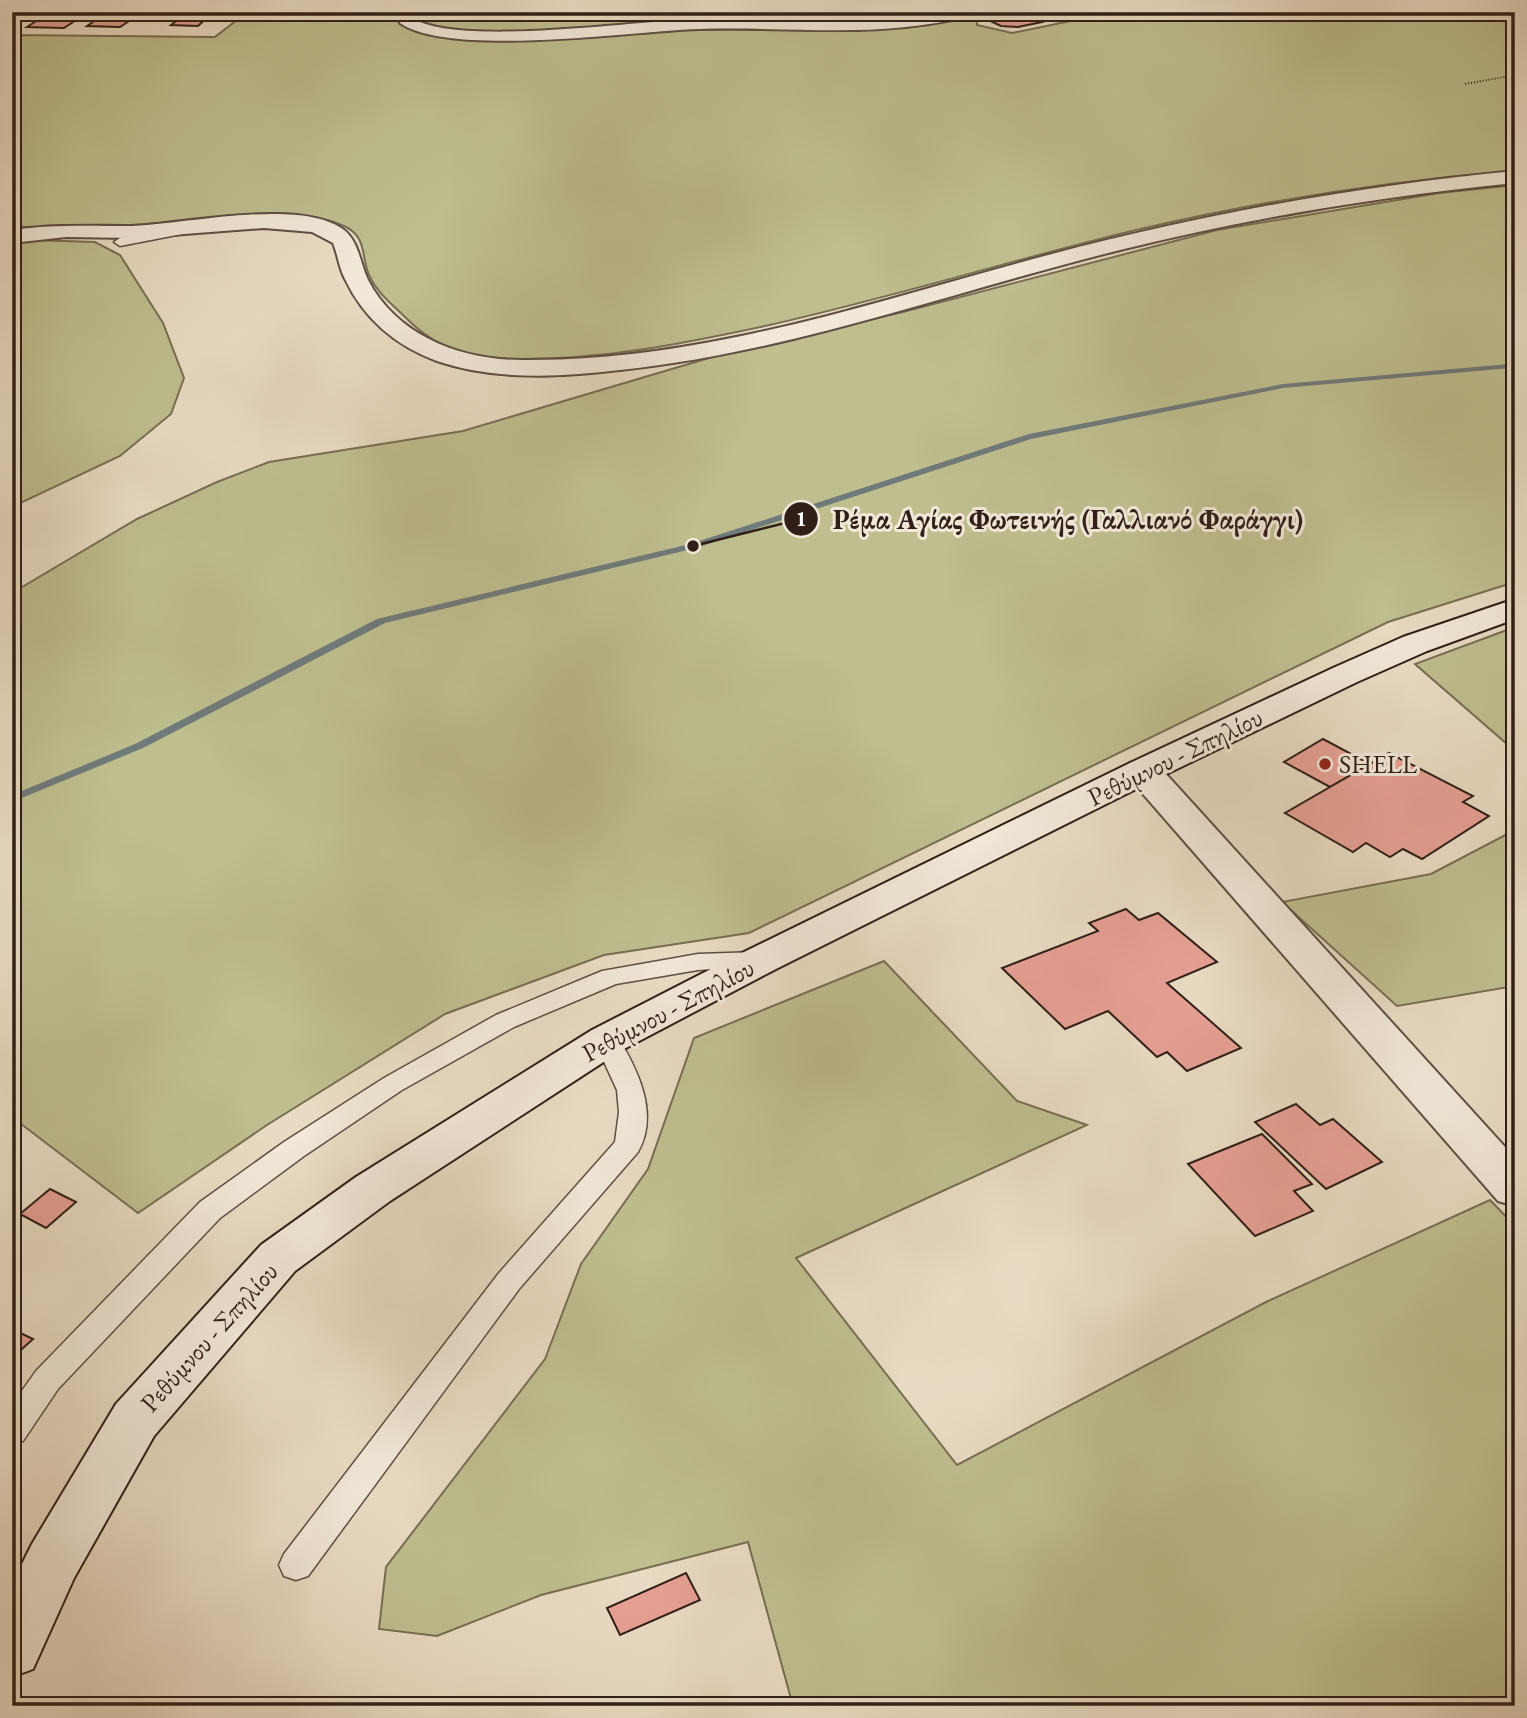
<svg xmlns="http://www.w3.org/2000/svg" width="1527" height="1718" font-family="'EB Garamond',serif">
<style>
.green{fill:#bebe8f;stroke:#776e54;stroke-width:2}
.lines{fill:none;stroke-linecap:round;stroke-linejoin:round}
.stream{fill:#6f7b7a;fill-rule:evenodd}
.building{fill:#e6a094;stroke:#301f18;stroke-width:2}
.service-casing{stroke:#5e4e43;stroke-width:3}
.minor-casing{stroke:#5e4e43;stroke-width:4}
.tertiary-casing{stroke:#5e4e43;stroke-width:4}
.secondary-casing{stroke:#301f18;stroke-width:4}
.path{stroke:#301f18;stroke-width:2;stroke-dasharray:1 2;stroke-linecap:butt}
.service{fill:#f1e8d8;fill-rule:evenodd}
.minor{fill:#f1e8d8;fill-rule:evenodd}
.tertiary{fill:#f1e8d8;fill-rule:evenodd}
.secondary{fill:#f1e8d8;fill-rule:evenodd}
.poi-dot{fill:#8f2418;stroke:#f1e8d8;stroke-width:2.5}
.labels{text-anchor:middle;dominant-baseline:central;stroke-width:6;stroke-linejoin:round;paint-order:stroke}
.street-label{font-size:26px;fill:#301f18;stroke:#f1e8d8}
.poi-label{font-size:26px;fill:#301f18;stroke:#f1e8d8;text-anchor:start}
.leader{fill:none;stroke:#301f18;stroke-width:2.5}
.callout-dot{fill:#301f18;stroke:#f1e8d8;stroke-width:2.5}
.mark-label{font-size:21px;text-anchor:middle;font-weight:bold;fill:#fff}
.callout-label{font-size:28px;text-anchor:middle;font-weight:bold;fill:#301f18;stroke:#f1e8d8;stroke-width:6;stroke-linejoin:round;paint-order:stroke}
</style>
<rect width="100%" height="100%" fill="#e9dbc3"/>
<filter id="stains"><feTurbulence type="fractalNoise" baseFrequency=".00286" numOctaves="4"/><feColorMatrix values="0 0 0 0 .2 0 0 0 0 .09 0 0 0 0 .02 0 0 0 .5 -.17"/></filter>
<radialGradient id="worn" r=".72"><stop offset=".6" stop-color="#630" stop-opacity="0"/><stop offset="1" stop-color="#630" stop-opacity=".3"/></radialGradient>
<g class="green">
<path d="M247,12H978L977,25L1012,33L1114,12H1515V171C1387,181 1261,201 1136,230C1012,260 890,298 765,326C681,344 607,359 520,359C471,359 440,352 405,317C391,303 377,293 369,275C361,256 367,238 346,227C288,199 187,222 124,226C87,228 49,227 12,227V35L215,37Z"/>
<polygon points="1515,185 1515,582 1388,622 749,933 604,955 445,1014 267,1125 138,1213 12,1117 12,593 137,519 217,482 269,462 463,431 729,352 903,312 1217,230 1439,193"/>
<polygon points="32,240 95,242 120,255 163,323 184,378 171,414 120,456 12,507 12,243"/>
<polygon points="1515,627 1515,751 1415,664"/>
<polygon points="1515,830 1515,986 1397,1006 1282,902 1431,874"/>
<polygon points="884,961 1017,1101 1087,1125 796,1258 957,1465 1266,1302 1490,1200 1515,1226 1515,1706 793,1706 748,1542 541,1595 437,1636 379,1629 386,1567 545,1359 581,1264 648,1169 694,1038"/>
</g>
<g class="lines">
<polygon class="stream" points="1515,361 1515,367 1511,368 1283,388 1031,439 696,548 385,623 143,748 12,802 12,795 135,744 377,619 690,544 1029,434 1283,384 1509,364"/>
</g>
<g class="building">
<polygon points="50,12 88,12 64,28 27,27"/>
<polygon points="1037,12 1086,12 1064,17"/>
<polygon points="1005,14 1031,16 1042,22 1018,27 1001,26 988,20 992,16"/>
<polygon points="184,15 210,15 198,26 171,25"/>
<polygon points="102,16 109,17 135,17 120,27 87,26"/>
<polygon points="1323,739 1370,764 1330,787 1284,762"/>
<polygon points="1389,753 1473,796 1463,802 1489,816 1422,859 1403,849 1390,857 1366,843 1353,852 1285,813"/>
<polygon points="1126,909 1139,920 1158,913 1217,962 1167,983 1241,1048 1187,1071 1167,1052 1157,1057 1108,1011 1065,1029 1002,968 1098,931 1089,923"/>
<polygon points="1296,1104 1320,1125 1333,1119 1382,1162 1326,1189 1255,1122"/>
<polygon points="1262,1134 1312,1184 1294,1191 1313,1211 1255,1236 1188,1164"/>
<polygon points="50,1189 76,1202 46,1228 20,1214"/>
<polygon points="12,1329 33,1339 12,1358"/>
<polygon points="686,1573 700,1600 620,1635 607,1608"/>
</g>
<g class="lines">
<defs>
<g id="service">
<polygon points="183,226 187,227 187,233 120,246 114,242 120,238"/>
<polygon points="757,952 766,954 769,960 766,966 698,970 616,984 514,1027 402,1090 304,1156 220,1218 58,1389 23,1441 12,1444 12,1405 36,1371 200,1202 284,1142 384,1078 496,1015 602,971 698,954"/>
<path d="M607,1031L616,1034C637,1068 660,1113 638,1152L519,1289L308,1576L296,1580L284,1576L279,1565L284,1554L499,1273L615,1142L619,1112L617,1090L594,1040L598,1034Z"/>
</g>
<g id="minor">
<path d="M1515,171V183C1382,196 1250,218 1120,250C954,291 792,352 620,370C560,377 496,381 437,361C396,346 364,319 345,279C339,268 338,255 333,243L312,232L264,228L132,238L66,237L12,243V230C54,224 90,226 131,226C184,225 301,197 344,230C359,242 360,263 368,280C397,336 461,360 522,360C705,362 878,300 1052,254C1204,214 1358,186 1515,171Z"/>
<polygon points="1143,760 1156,763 1515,1158 1515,1206 1498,1201 1130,779 1125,771 1130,763"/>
</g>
<path id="tertiary" d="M397,12H413L416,20C461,44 613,24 669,21C734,17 800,23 865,22C902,21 938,12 976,12L974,15C876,40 797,26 699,29C633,31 451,58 400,23Z"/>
<polygon id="secondary" points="1515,599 1515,619 1427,651 1357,682 1156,779 776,969 622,1050 390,1201 295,1271 154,1436 74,1578 33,1669 12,1677 12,1584 32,1544 116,1404 261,1245 356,1177 592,1030 746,951 1130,763 1333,668 1403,637"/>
</defs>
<use href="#service" class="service-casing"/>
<use href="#minor" class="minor-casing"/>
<use href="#tertiary" class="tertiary-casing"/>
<use href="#secondary" class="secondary-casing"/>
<polyline class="path" points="1465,84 1515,75"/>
<use href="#service" class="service"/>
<use href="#minor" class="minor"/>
<use href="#tertiary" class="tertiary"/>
<use href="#secondary" class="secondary"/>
</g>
<circle class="poi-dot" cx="1325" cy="764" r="7"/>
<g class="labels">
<g class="street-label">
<text transform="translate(1175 757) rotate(-26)">Ρεθύμνου - Σπηλίου</text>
<text transform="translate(668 1010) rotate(-28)">Ρεθύμνου - Σπηλίου</text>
<text transform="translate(209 1337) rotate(-48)">Ρεθύμνου - Σπηλίου</text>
</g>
<g class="poi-label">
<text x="1339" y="764">SHELL</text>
</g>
</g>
<path class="leader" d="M693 546L801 519"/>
<g class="callout-dot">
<circle cx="693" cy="546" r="7"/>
<circle cx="801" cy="519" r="18"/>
</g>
<g class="mark-label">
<text x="801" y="526">1</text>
</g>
<g class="callout-label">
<text x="1068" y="529">Ρέμα Αγίας Φωτεινής (Γαλλιανό Φαράγγι)</text>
</g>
<rect width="1527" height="1718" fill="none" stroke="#e9dbc3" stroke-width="42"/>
<rect x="14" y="14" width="1499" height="1690" fill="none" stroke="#301f18" stroke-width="3.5"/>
<rect x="21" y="21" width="1485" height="1676" fill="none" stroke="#301f18" stroke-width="2"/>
<rect width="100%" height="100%" filter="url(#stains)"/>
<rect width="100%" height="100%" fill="url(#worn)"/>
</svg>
